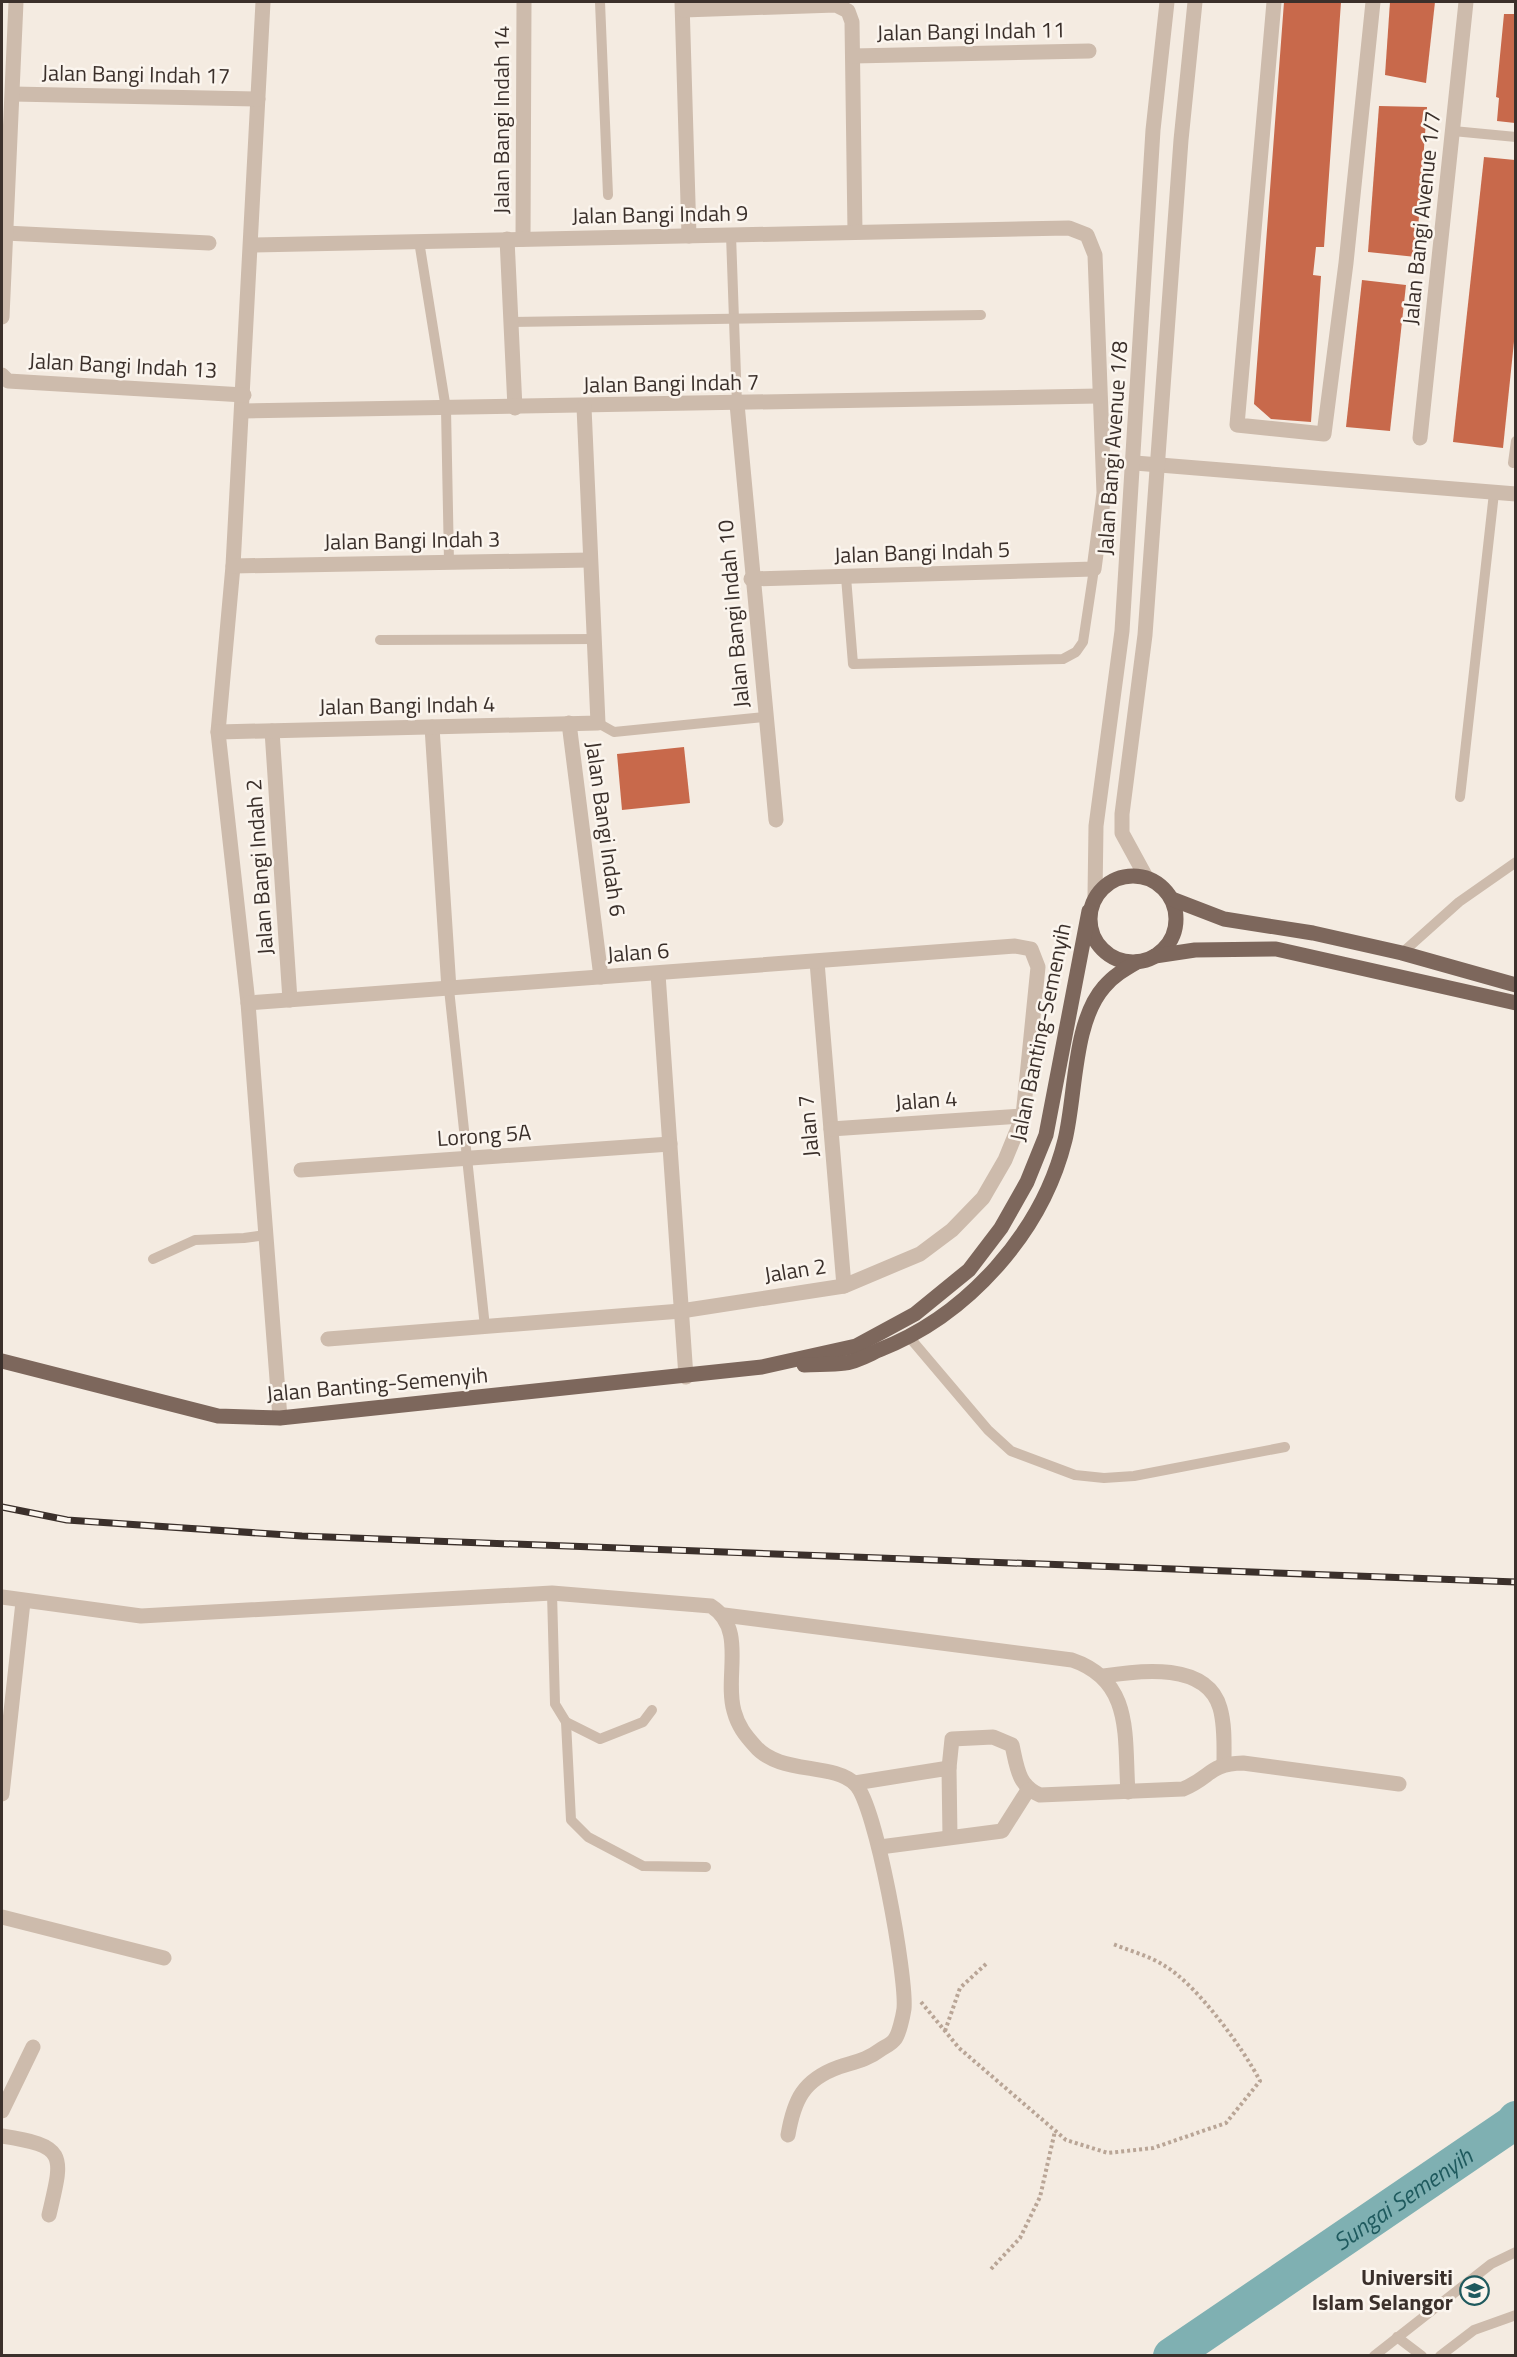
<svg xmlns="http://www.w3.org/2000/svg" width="1517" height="2357" font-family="'Titillium Web',sans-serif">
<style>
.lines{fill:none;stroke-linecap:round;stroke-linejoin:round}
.river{stroke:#7fb0b2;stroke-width:36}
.building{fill:#c8694b}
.path{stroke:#b9a596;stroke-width:4;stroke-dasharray:3 3;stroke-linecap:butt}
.lane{stroke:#cdbbac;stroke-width:10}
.street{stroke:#cdbbac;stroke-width:15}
.primary{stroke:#7d675c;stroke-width:15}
.rail-casing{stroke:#3b302b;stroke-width:7}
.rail{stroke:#fbf5ee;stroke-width:4.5;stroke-dasharray:14;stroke-linecap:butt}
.labels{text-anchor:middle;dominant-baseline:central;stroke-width:5;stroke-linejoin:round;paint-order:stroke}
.street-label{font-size:22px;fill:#3b302b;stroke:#fbf5ee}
.poi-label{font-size:22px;font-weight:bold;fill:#3b302b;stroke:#fbf5ee;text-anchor:end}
.water-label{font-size:24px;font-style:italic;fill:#1f5a5e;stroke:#fbf5ee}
</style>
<rect width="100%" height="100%" fill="#f4ebe1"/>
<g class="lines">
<path class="river" id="s1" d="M1171,2356L1512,2124L1516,2119"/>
</g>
<g class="building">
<polygon points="1284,2 1341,2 1324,247 1316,247 1313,275 1321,276 1311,422 1271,419 1254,404"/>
<polygon points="1390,2 1435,2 1426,83 1385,75"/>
<polygon points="1504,14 1515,14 1515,123 1497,121 1499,98 1496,97"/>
<polygon points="1379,106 1427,107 1416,257 1368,252"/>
<polygon points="1484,157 1515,160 1515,332 1503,448 1453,442"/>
<polygon points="1362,280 1406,285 1390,431 1346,427"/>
<polygon points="684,747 690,803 622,810 617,754"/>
</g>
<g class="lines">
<g class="path">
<path d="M921,2002L959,2048L1066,2140L1108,2153L1153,2148L1226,2123L1260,2081C1243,2048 1197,1985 1165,1966C1150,1956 1130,1951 1113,1944"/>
<polyline points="945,2031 960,1988 987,1963"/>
<polyline points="991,2269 1020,2238 1040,2197 1055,2131"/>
</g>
<g class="lane">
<polyline points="600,2 608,195"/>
<polyline points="1453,131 1516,137"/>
<polyline points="731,235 737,404"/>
<polyline points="419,241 446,409 449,562"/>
<polyline points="511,322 981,315"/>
<polyline points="1513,463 1516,441"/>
<polyline points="846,577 853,664 1063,659 1076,652 1083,642 1094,569"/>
<polyline points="380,640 594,639"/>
<polyline points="598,723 614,732 765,717"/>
<polyline points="1460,797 1494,493"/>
<polyline points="1402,953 1459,902 1516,862"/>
<polyline points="449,989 485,1327"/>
<polyline points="153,1259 195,1240 244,1238 266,1235"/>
<polyline points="910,1338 988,1430 1011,1451 1075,1475 1104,1478 1134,1476 1285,1447"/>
<polyline points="552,1593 555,1704 566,1722 600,1739 643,1722 652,1710"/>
<polyline points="566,1722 571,1820 588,1837 643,1866 706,1867"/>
<polyline points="1397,2337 1422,2356"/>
<polyline points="1374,2356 1491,2264 1516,2252"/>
<polyline points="1440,2356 1474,2330 1516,2315"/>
</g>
<g class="street">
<polyline points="263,2 233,566 218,732 248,1003 280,1418"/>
<polyline points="682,2 689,236"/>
<polyline points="1274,2 1237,425 1324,434 1346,263 1373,2"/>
<polyline points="683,10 836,5 848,11 852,22 855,232"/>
<polyline points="853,56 1089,51"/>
<polyline points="13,94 258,99"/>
<polyline points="5,233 209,243"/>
<polyline points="507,239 515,408"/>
<polyline points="523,239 524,2"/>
<polyline points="252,245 1069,228 1087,235 1095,255 1104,493 1094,569 751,579"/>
<polyline points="2,317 16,2"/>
<polyline points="2,375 8,381 244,395"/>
<polyline points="737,404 776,820"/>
<polyline points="243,411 1099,396"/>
<polyline points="1420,438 1466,2"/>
<polyline points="1135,463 1516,494"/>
<polyline points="233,566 590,560"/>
<polyline points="569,723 601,977"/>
<polyline points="432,727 449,989"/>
<polyline points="272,731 290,1000"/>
<polyline points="218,732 598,723 584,407"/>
<polyline points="1146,877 1122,833 1122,814 1145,635 1181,140 1195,2"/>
<polyline points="1095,896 1096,826 1122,631 1153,130 1167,2"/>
<polyline points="817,962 844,1286"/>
<polyline points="658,974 686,1377"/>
<polyline points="248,1003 1015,946 1031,949 1038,967 1023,1116 1005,1160 983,1198 952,1230 920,1254 844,1286 681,1311 328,1339"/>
<polyline points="831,1129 1023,1116"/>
<polyline points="301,1170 670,1144"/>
<path d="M2,1597L141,1616L552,1593L711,1606C747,1629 724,1676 734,1711C738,1726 745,1735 755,1746C779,1775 833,1762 855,1784C876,1803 907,1978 904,2009C903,2016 899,2034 895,2039C892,2044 884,2047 880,2050C867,2060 854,2062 839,2067C803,2080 794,2100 788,2135"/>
<path d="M724,1615L1072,1660C1134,1681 1124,1738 1128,1792"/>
<path d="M1104,1676C1140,1670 1207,1662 1220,1708C1225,1725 1224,1745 1224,1763"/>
<path d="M949,1768L952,1739L993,1737L1012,1745C1017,1767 1018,1786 1040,1795L1183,1789C1212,1777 1208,1764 1243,1763L1399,1784"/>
<polyline points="855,1783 949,1768 950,1837"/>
<polyline points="2,1794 23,1602"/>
<polyline points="880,1847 1002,1831 1028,1790"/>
<polyline points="2,1917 164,1958"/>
<polyline points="2,2111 33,2047"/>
<path d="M2,2136C68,2146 63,2155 49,2215"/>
</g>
<g class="primary">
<circle cx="1133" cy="919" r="43"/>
<polyline points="1172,899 1224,919 1313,933 1402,953 1516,985"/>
<polyline points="1155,956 1195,950 1276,949 1516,1003"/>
<polyline points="2,1361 218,1416 280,1418 762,1367 856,1346 915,1314 969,1270 1001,1228 1027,1182 1046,1135 1089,911"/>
<path d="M804,1365C817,1364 831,1365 845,1363C856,1362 868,1355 879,1350C967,1316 1042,1233 1065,1140C1076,1095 1073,1022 1104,987C1113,976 1125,969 1137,962"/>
</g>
<defs>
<polyline id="rail" points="2,1507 67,1520 302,1536 1516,1582"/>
</defs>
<use href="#rail" class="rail-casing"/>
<use href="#rail" class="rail"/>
</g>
<defs>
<symbol id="university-ring" viewBox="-11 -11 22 22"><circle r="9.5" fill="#fbf5ee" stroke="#1f5a5e" stroke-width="1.5"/><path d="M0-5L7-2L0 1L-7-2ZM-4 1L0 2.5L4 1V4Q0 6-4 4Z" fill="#1f5a5e"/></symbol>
</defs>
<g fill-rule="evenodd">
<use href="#university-ring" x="1458" y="2274" width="33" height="33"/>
</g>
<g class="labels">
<g class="street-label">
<text transform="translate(971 31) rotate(-1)">Jalan Bangi Indah 11</text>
<text transform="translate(136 74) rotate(1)">Jalan Bangi Indah 17</text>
<text transform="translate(501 120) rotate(-90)">Jalan Bangi Indah 14</text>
<text transform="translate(660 214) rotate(-1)">Jalan Bangi Indah 9</text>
<text transform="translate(1421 218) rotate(-84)">Jalan Bangi Avenue 1/7</text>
<text transform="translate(123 365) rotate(3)">Jalan Bangi Indah 13</text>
<text transform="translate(671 383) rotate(-1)">Jalan Bangi Indah 7</text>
<text transform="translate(1112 448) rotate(-86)">Jalan Bangi Avenue 1/8</text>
<text transform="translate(412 540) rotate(-1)">Jalan Bangi Indah 3</text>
<text transform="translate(922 552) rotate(-2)">Jalan Bangi Indah 5</text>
<text transform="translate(733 614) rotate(-95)">Jalan Bangi Indah 10</text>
<text transform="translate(407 705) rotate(-1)">Jalan Bangi Indah 4</text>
<text transform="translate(606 829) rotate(82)">Jalan Bangi Indah 6</text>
<text transform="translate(259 867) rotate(-94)">Jalan Bangi Indah 2</text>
<text transform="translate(638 952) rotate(-4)">Jalan 6</text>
<text transform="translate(1040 1032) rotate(-78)">Jalan Banting-Semenyih</text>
<text transform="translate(926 1100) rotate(-4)">Jalan 4</text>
<text transform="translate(808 1126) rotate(-95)">Jalan 7</text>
<text transform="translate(484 1135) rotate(-4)">Lorong 5A</text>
<text transform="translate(795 1270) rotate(-9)">Jalan 2</text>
<text transform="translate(377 1384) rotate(-5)">Jalan Banting-Semenyih</text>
</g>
<g class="poi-label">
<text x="1453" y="2277">Universiti<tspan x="1453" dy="25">Islam Selangor</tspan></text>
</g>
<g class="water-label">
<text stroke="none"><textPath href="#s1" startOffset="280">Sungai Semenyih</textPath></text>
</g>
</g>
<rect width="1517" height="2357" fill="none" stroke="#3b302b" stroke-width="6"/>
</svg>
